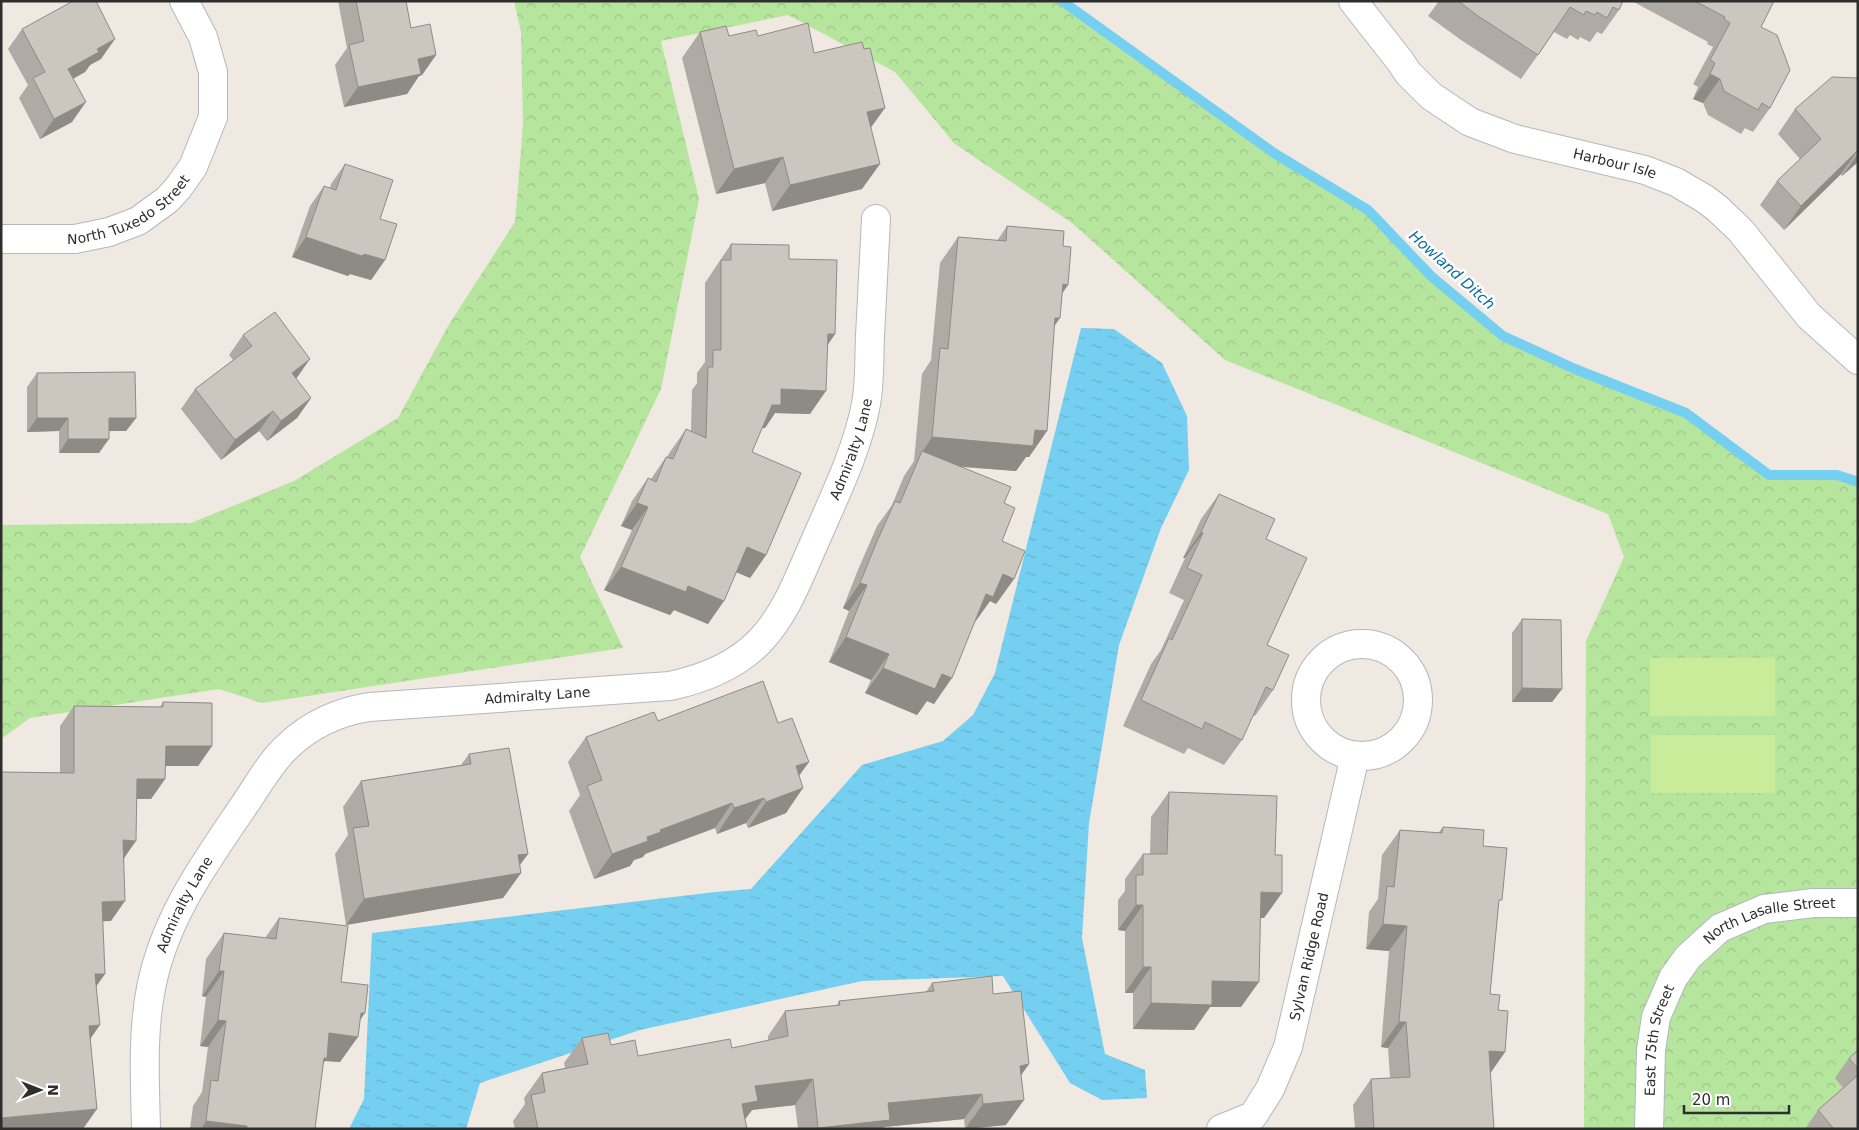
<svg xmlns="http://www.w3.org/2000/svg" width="1859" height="1130" font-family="'DejaVu Sans',sans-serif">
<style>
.forest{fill:url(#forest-crowns)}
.pitch{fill:#c9ec9a}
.water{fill:url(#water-ripples)}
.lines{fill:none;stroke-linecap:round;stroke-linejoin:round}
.stream{stroke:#75cff0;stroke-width:10}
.minor-casing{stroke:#b4b7c1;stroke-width:30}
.minor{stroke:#fff;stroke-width:28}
.wall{fill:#afaba4}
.shaded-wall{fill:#8e8b86}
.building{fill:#cbc7bf;stroke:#8e8b86}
.labels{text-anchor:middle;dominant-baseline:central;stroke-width:5;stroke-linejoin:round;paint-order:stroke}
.street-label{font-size:14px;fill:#2e2e2e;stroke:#fff}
.water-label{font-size:15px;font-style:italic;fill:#0d6fa3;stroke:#fff}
</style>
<defs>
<pattern id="forest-crowns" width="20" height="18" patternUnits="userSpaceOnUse" patternTransform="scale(1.25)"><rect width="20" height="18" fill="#b6e59e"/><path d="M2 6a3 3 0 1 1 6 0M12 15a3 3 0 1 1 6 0" fill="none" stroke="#9dc588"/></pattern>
<pattern id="water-ripples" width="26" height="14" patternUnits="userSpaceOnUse" patternTransform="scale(1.25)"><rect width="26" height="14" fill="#75cff0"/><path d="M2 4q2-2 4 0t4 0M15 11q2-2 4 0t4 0" fill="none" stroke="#66b2ce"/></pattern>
</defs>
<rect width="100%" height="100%" fill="#efe9e1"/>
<polygon class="forest" points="514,1 1062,1 1274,153 1368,210 1431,276 1503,336 1575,369 1686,413 1769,475 1837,475 1858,482 1858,1129 1584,1129 1586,641 1624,557 1608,514 1225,360 1072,223 955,144 895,72 788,15 661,41 699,199 661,389 580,557 623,648 262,703 219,689 30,718 1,739 1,525 191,523 294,481 398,418 448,326 515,222 523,126 521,32"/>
<g class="pitch">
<rect x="1650" y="658" width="125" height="58"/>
<rect x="1651" y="735" width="124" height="58"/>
</g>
<polygon class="water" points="1081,328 1114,329 1162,363 1187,416 1189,470 1161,528 1119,645 1089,823 1082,938 1105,1054 1145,1070 1147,1098 1102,1100 1070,1083 1003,976 862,981 640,1030 480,1083 466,1129 349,1129 364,1099 372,933 715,892 751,889 862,765 943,741 973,715 995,673"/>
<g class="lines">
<polyline class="stream" points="1062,1 1274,153 1368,210 1431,276 1503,336 1575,369 1686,413 1769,475 1837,475 1858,482"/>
<defs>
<g id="minor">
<path id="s1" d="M1353,1L1400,61L1408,73L1431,96L1470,122L1515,139L1645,170L1676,182L1705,199L1718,209L1741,231L1809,316L1858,360"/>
<path id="s2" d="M1,239H75L109,232L138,221L167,200L178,188L193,167L213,117V72L203,37L184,1"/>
<circle cx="1362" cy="700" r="56"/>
<path id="s3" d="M146,1129C145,1082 142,1034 151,988C165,917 205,863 245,804C258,785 271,761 288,746C311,724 338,712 369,707L670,686C703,679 736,666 760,641C787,613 800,574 816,539C835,495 857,451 866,404C870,382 869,358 870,336C872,297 874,258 876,219"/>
<path id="s4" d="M1221,1129L1253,1116L1270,1089L1288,1047L1355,756"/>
<path id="s5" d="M1649,1129L1651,1050L1656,1017L1673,978L1688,957L1720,928L1764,909L1813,903H1858"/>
</g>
</defs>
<use href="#minor" class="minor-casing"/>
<use href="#minor" class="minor"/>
</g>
<g class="wall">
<polygon points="338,1 406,1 411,28 436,55 422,75 419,76 407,94 344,107 335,65 347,48"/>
<polygon points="1439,1 1623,1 1619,10 1602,34 1597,32 1590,42 1580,37 1578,40 1570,35 1567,39 1554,32 1521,79 1461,40 1428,16"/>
<polygon points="1632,1 1774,1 1761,27 1770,108 1753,132 1745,128 1741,134 1708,115 1703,103 1693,99 1698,87 1693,84 1713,47 1707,44 1708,42"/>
<polygon points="22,29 101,59 90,65 85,72 73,79 72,122 40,139 19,98 28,85 8,49"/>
<polygon points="700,32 729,36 758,36 814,53 871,128 862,189 772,211 765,183 716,194 682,58"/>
<polygon points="1858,78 1858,162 1842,176 1841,174 1784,230 1760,205 1777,181 1800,159 1778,134 1795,109"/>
<polygon points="345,164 380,219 385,260 371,280 350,274 348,276 292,257 310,206 324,186 330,188 331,184"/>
<polygon points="1007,226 1063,246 1062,294 1054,326 1047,431 1029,457 1026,457 1016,471 961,467 1004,503 1002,541 1014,579 996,604 990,601 975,622 934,704 927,701 917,715 865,693 871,680 829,662 849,611 843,608 857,572 877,526 892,505 904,476 914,461 922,374 931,360 940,263 958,237 997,241"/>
<polygon points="731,244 789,259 835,334 827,346 810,414 775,413 765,428 762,428 752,452 766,555 750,578 737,572 708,624 674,610 670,615 604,590 632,530 621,526 632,501 648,478 651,479 666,457 667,457 670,452 686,429 691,431 692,390 697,383 697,373 705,362 705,283"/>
<polygon points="243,335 296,379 311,398 297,418 267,441 259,431 221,460 181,409 195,389 233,360 229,355"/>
<polygon points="37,373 136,418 126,431 109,431 99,453 59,453 59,431 27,432 27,387"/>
<polygon points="1219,494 1266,539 1267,645 1273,690 1255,716 1253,715 1242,740 1224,765 1188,748 1184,754 1123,726 1151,664 1161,650 1184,600 1169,593 1185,558 1183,558 1201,519"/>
<polygon points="1522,619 1562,689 1552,702 1512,702 1512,633"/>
<polygon points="163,702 212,746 198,766 165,766 165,779 151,799 137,799 111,921 103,921 91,1039 83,1129 60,773 60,726 74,706 160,707"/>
<polygon points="658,721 778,723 799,775 786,813 748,828 746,823 717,834 715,828 645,854 643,857 634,860 630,866 594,879 569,811 580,795 568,762 586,737"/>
<polygon points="469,754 528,854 520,865 521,873 503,898 346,925 335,854 348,835 343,807 361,781 461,765"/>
<polygon points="1169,792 1264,918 1260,918 1241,1007 1210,1007 1194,1030 1133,1029 1133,993 1125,993 1125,931 1118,930 1118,900 1125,891 1125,879 1143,854 1150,854 1151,817"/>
<polygon points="1443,827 1483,846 1498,905 1490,994 1498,1010 1505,1052 1490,1073 1494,1129 1355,1129 1353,1105 1371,1079 1390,1078 1388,1048 1381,1047 1389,951 1366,949 1369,912 1378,899 1382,855 1400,830 1438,833"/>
<polygon points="279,918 341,982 360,1020 340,1062 325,1061 323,1063 315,1129 190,1129 193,1106 202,1092 208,1047 200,1046 206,997 202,996 206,959 224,933 265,938"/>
<polygon points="932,983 993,994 1021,1075 1006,1125 965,1129 964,1119 884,1127 884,1129 798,1129 795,1105 752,1110 745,1119 747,1129 515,1129 513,1121 525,1104 524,1098 542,1073 565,1068 564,1063 582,1038 611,1045 638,1056 732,1048 768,1041 768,1036 785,1011 837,1005 839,1001 926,992"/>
<polygon points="1858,1050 1858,1129 1805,1129 1818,1110 1843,1088 1835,1078 1849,1058"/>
</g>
<g class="shaded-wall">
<polygon points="115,39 101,59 90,65 85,72 54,89 68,69 97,49"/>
<polygon points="436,55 422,75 419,76 407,94 344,107 358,87 418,59"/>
<polygon points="1710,74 1720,79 1703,103 1693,99"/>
<polygon points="86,102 72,122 40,139 54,119"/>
<polygon points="885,108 867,133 867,112"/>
<polygon points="1858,150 1841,174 1784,230 1801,206"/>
<polygon points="1858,154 1858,162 1842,176"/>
<polygon points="783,157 765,183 716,194 734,169"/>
<polygon points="880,164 862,189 772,211 790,185"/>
<polygon points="306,237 364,254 385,260 371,280 350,274 348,276 292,257"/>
<polygon points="1063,284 1068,285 1050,311"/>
<polygon points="1055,318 1060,318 1042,344"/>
<polygon points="828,334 835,334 819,357"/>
<polygon points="310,359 296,379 292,373"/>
<polygon points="781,389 826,391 810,414 775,413 765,428 756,428"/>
<polygon points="311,398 297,418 267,441 281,421"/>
<polygon points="273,411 259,431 221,460 235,440"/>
<polygon points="37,418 68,418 59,431 27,432"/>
<polygon points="109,418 136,418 126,431 99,431"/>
<polygon points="1035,430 1047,431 1029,457 1026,457 1016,471 917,463 921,454 932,437"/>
<polygon points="68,439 109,439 99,453 59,453"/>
<polygon points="637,503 648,507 632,530 621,526"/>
<polygon points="1201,532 1203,533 1185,558 1183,558"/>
<polygon points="747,547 766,555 750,578 731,570"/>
<polygon points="621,567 688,586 724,601 708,624 674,610 670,615 604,590"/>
<polygon points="1003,574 1014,579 996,604 990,601 975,622 986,594"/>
<polygon points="860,583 867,585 849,611 843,608"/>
<polygon points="846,637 889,654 871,680 829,662"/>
<polygon points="883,668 942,674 952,678 934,704 927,701 917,715 865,693"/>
<polygon points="1522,688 1562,689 1552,702 1512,702"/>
<polygon points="166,746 212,746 198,766 152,766"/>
<polygon points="809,762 791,787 796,766"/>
<polygon points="137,779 165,779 151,799 123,799"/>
<polygon points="803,788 786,813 748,828 766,802"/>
<polygon points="764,798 746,823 717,834 734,808"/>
<polygon points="732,803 715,828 645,854 643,857 634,860 630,866 594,879 612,854 660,830"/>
<polygon points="123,840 136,841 122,861"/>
<polygon points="528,854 513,874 521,873 503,898 346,925 364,899 518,855"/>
<polygon points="1261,892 1282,893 1264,918 1243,918"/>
<polygon points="125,901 111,921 88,922 102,902"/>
<polygon points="1136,905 1143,905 1125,931 1118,930"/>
<polygon points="1383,924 1407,926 1389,951 1366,949"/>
<polygon points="1143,967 1151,967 1133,993 1125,993"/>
<polygon points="219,971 224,971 206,997 202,996"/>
<polygon points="95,974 105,974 91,994"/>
<polygon points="1212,981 1259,982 1241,1007 1210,1007 1194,1030 1133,1029 1151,1003"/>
<polygon points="361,1013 365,1013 349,1036 358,1037 340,1062 325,1061 309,1084 329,1033"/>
<polygon points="218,1020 226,1021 208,1047 200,1046"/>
<polygon points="1399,1022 1406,1022 1388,1048 1381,1047"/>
<polygon points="100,1025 86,1045 89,1026"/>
<polygon points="1489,1051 1505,1052 1487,1078"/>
<polygon points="1029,1064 1011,1090 1020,1066"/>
<polygon points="813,1079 795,1105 752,1110 740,1126 725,1129 755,1086"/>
<polygon points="982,1094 964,1119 884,1127 884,1129 817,1129 818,1128 888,1103"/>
<polygon points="1024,1100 1006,1125 965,1129 983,1104"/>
<polygon points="97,1109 83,1129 1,1129 1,1118"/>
<polygon points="206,1121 247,1126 246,1129 201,1129"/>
</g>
<g class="building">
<polygon points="73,1 96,1 115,39 97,49 99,52 68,69 86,102 54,119 33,78 45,72 22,29"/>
<polygon points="356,1 406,1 411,28 430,24 436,55 418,59 421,74 358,87 349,45 364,41"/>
<polygon points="1458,1 1623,1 1619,10 1613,7 1607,18 1597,12 1595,15 1586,11 1584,15 1570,7 1538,55 1478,16"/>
<polygon points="1695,1 1774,1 1761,27 1777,35 1790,70 1770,108 1762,103 1758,110 1724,91 1720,79 1710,74 1715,63 1710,60 1730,23 1724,19 1725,17"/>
<polygon points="808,23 814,53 862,42 864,49 870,48 885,108 867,112 880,164 790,185 783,157 734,169 700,32 726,26 729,36 756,30 758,36"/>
<polygon points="1832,77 1858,78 1858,150 1801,206 1777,181 1821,139 1795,109"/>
<polygon points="345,164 393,180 380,219 397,224 385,260 364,254 362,256 306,237 324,186 336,190"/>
<polygon points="1007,226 1064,231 1063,246 1071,247 1068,285 1063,284 1060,318 1055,318 1047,431 1035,430 1033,446 932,437 940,348 948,349 958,237 1006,241"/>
<polygon points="731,244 789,245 789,259 837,260 835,334 828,334 826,391 781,389 781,405 772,405 752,452 801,473 766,555 747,547 724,601 688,586 686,592 621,567 648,507 637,503 648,478 656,482 666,457 673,459 686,429 706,438 708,367 713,367 713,350 721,350 721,260 731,260"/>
<polygon points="275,312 310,359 292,373 311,398 281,421 273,411 235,440 195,389 252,346 243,335"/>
<polygon points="135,372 136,418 109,418 109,439 68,439 68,418 37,418 37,373"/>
<polygon points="922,451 1011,487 1004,503 1015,508 1002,541 1025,551 1014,579 1003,574 993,597 986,594 952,678 942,674 935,689 883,668 889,654 846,637 867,585 860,583 875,546 895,501 900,503"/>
<polygon points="1219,494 1275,519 1266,539 1307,558 1267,645 1289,655 1273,690 1266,687 1242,740 1205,722 1202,729 1141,700 1169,638 1172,640 1202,575 1187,568 1203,533 1201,532"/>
<polygon points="1522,619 1561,620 1562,689 1522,688"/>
<polygon points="763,681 778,723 792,718 809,762 796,766 803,788 766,802 764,798 734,808 732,803 660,830 661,832 647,837 648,841 612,854 587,786 602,780 586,737 654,712 658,721"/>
<polygon points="163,702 212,703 212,746 166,746 165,779 137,779 136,841 123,840 125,901 102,902 105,974 95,974 100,1025 89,1026 97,1109 1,1118 1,772 74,773 74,706 163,707"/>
<polygon points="509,748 528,854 518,855 521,873 364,899 353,828 369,826 361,781 471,764 469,754"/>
<polygon points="1169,792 1277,796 1275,855 1282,855 1282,893 1261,892 1259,982 1212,981 1212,1005 1151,1003 1151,967 1143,967 1143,905 1136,905 1136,875 1143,875 1143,854 1167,854"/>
<polygon points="1443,827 1484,830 1483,846 1507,848 1502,900 1499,900 1490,994 1500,995 1498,1010 1508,1011 1505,1052 1489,1051 1494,1129 1374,1129 1371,1079 1410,1077 1406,1022 1399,1022 1407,926 1383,924 1387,886 1394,887 1400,830 1442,833"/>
<polygon points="279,918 348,926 341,982 368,985 365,1013 361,1013 358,1037 329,1033 327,1058 324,1058 315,1129 247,1129 247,1126 206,1121 211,1080 218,1081 226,1021 218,1020 224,971 219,971 224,933 276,939"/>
<polygon points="992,976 993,994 1021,991 1029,1064 1020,1066 1024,1100 983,1104 982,1094 888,1103 890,1120 818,1128 813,1079 755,1086 758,1101 742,1104 747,1129 538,1129 531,1095 545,1092 542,1073 588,1064 582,1038 608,1033 611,1045 635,1040 638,1056 730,1039 732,1048 788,1036 785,1011 840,1005 839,1001 934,991 932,983"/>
<polygon points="1858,1050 1858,1069 1849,1058"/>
<polygon points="1858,1075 1858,1129 1834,1129 1818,1110"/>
</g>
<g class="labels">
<g class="street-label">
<text stroke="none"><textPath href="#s1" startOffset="321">Harbour Isle</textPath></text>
<text stroke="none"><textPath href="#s2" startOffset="136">North Tuxedo Street</textPath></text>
<text stroke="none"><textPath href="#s3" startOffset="1131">Admiralty Lane</textPath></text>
<text stroke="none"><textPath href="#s3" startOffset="682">Admiralty Lane</textPath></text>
<text stroke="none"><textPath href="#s3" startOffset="232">Admiralty Lane</textPath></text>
<text stroke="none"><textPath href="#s5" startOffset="274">North Lasalle Street</textPath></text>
<text stroke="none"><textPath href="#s4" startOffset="205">Sylvan Ridge Road</textPath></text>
<text stroke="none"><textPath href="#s5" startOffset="90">East 75th Street</textPath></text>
</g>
<g class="water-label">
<text transform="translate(1452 270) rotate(42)">Howland Ditch</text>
</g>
</g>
<rect width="1859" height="1130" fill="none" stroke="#2e2e2e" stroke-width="5"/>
<g transform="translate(40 1090) rotate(90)" stroke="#ffffff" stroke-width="4" paint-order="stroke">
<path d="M0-4L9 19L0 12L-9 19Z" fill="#2e2e2e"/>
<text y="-8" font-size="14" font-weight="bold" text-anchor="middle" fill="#2e2e2e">N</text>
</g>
<path d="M1684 1105v8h105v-8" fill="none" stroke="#2e2e2e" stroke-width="2.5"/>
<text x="1692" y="1105" font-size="15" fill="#2e2e2e" stroke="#ffffff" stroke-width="4" paint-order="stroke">20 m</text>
</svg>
